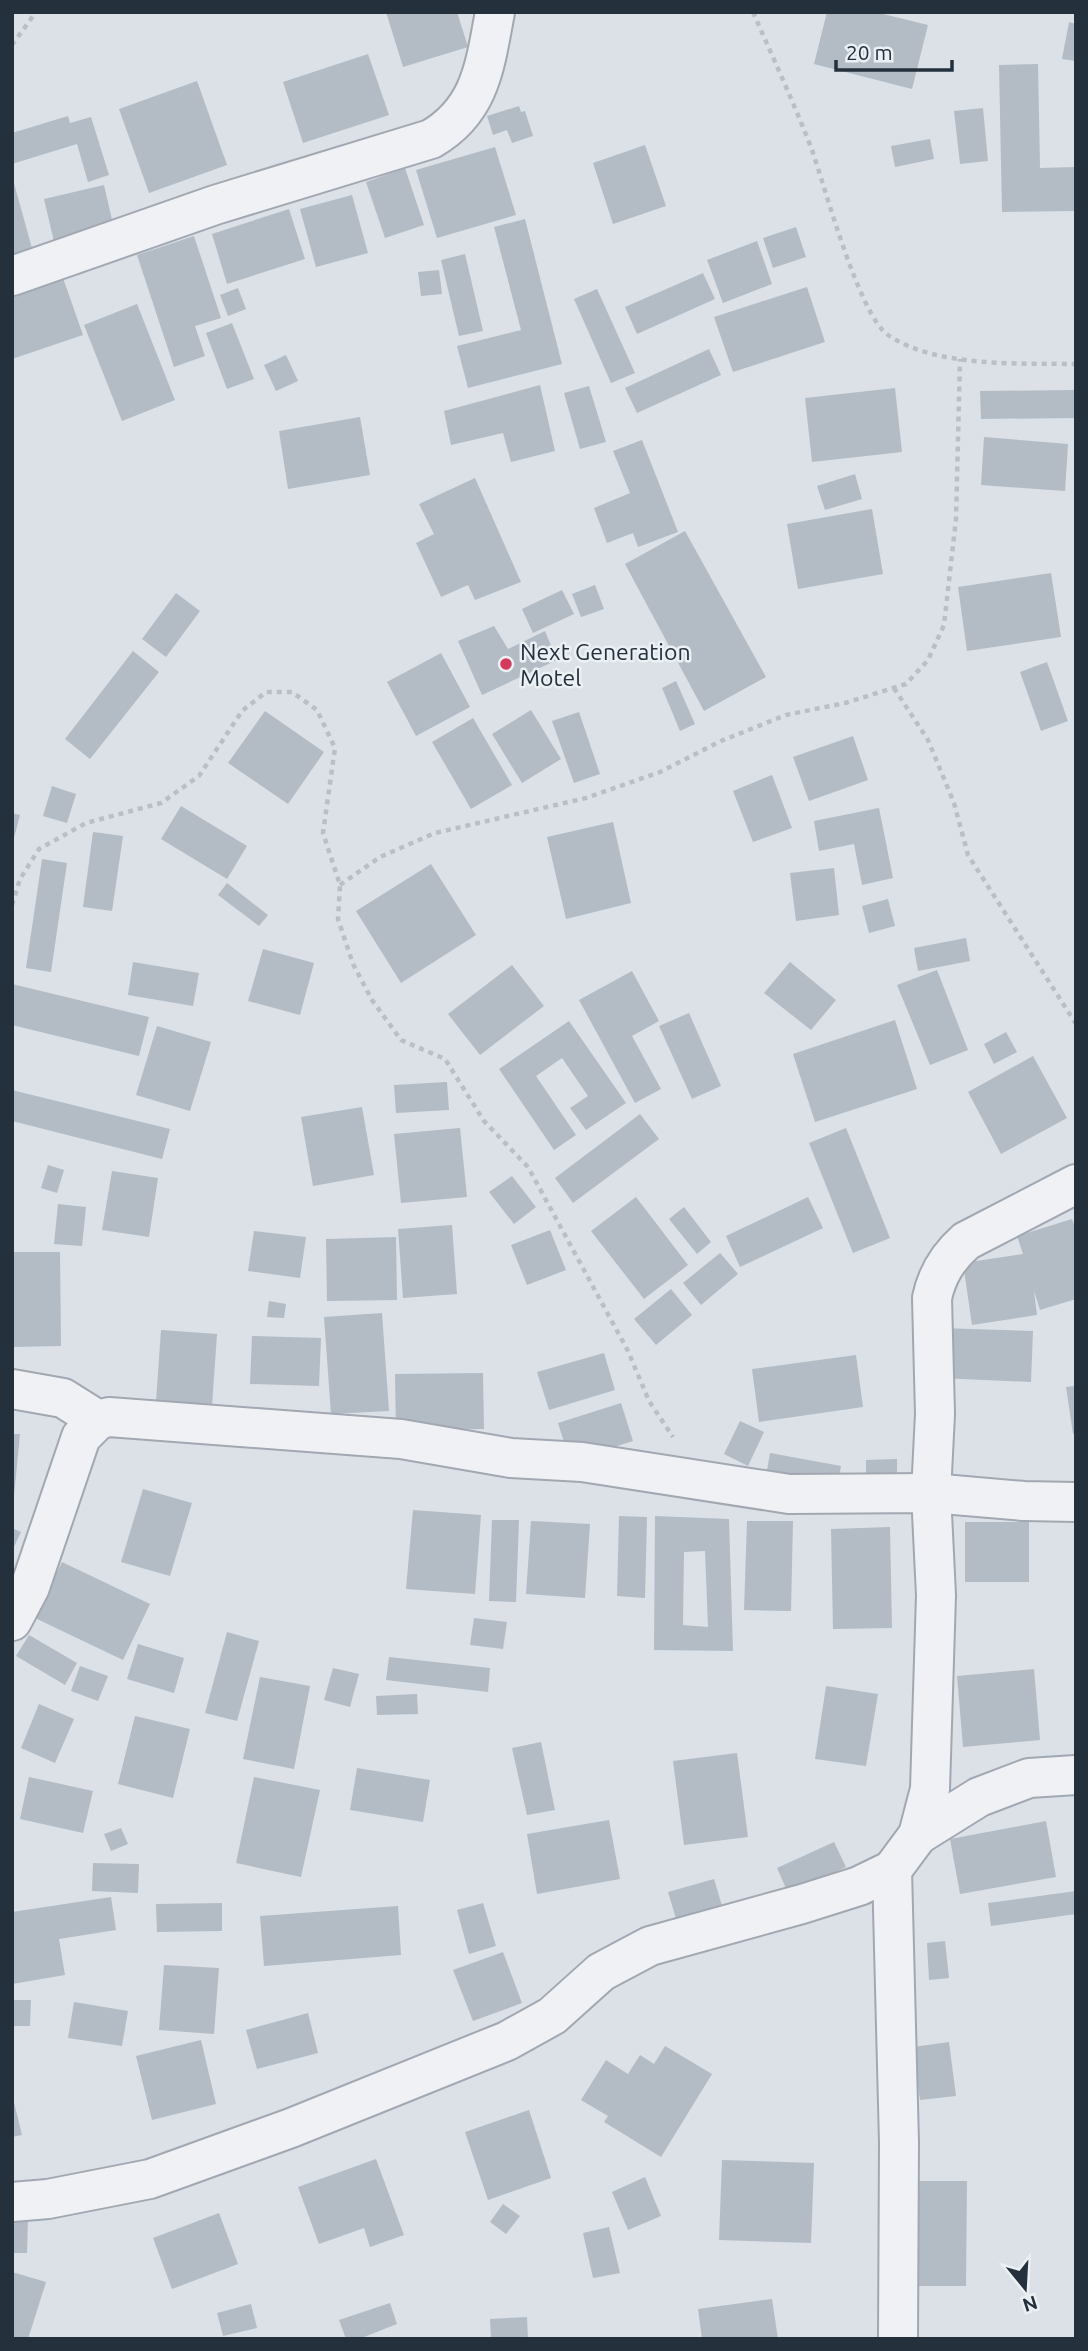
<svg xmlns="http://www.w3.org/2000/svg" width="1088" height="2351" font-family="Ubuntu,sans-serif">
<style>
.building{fill:#b3bbc4;fill-rule:evenodd}
.lines{fill:none;stroke-linecap:round;stroke-linejoin:round}
.street-casing{stroke:#a1a8b1;stroke-width:42}
.path{stroke:#babfc5;stroke-width:4.5;stroke-dasharray:5 5;stroke-linecap:butt}
.street{stroke:#eff1f5;stroke-width:38}
.poi-dot{fill:#d23a5e;stroke:#ebf0f4;stroke-width:2.5}
.labels{text-anchor:middle;dominant-baseline:central;stroke-width:5;stroke-linejoin:round;paint-order:stroke}
.poi-label{font-size:23px;fill:#25303d;stroke:#ebf0f4;text-anchor:start}
</style>
<rect width="100%" height="100%" fill="#dce1e7"/>
<g class="building">
<polygon points="386,12 457,12 468,47 403,67"/>
<polygon points="827,12 875,12 928,25 912,89 814,64"/>
<polygon points="1069,22 1076,24 1076,61 1062,59"/>
<polygon points="368,54 389,115 303,143 283,82"/>
<polygon points="1038,64 1040,168 1076,167 1076,211 1002,212 999,65"/>
<polygon points="197,81 227,165 149,193 119,109"/>
<polygon points="519,106 521,112 525,111 533,136 512,143 507,130 493,135 487,116"/>
<polygon points="983,108 988,161 960,164 954,111"/>
<polygon points="68,116 70,123 91,117 109,175 88,182 77,144 12,164 12,133"/>
<polygon points="930,139 934,159 895,167 891,146"/>
<polygon points="645,145 666,206 613,224 593,163"/>
<polygon points="495,147 516,215 437,238 416,170"/>
<polygon points="405,168 424,225 385,238 366,182"/>
<polygon points="12,176 35,259 12,265"/>
<polygon points="104,185 115,233 55,246 44,199"/>
<polygon points="352,195 368,253 316,267 300,209"/>
<polygon points="289,209 305,259 227,284 212,234"/>
<polygon points="525,219 562,364 468,388 457,346 521,330 494,227"/>
<polygon points="796,227 806,257 773,268 763,238"/>
<polygon points="194,236 221,318 195,326 205,356 174,367 137,255"/>
<polygon points="757,241 772,284 723,303 707,260"/>
<polygon points="465,254 483,331 459,336 441,260"/>
<polygon points="439,270 442,294 421,296 418,272"/>
<polygon points="703,273 715,299 637,334 625,307"/>
<polygon points="63,278 83,335 12,359 12,295"/>
<polygon points="807,287 825,342 733,372 714,317"/>
<polygon points="238,288 246,309 228,316 220,295"/>
<polygon points="597,289 635,373 611,383 574,299"/>
<polygon points="137,304 175,400 122,421 84,325"/>
<polygon points="232,323 254,379 227,389 206,333"/>
<polygon points="709,349 721,375 637,413 625,388"/>
<polygon points="286,355 298,381 276,391 264,365"/>
<polygon points="540,385 555,451 511,462 503,433 451,445 444,411"/>
<polygon points="589,386 606,442 580,449 564,393"/>
<polygon points="895,388 902,452 812,462 805,398"/>
<polygon points="1076,390 1076,418 981,419 980,391"/>
<polygon points="360,417 370,475 288,489 279,431"/>
<polygon points="984,437 1068,444 1065,491 981,485"/>
<polygon points="642,440 678,532 638,547 633,533 607,543 594,508 630,493 613,451"/>
<polygon points="855,474 862,499 825,510 817,486"/>
<polygon points="475,478 521,582 475,600 468,585 441,597 416,543 434,534 419,504"/>
<polygon points="872,509 883,574 798,589 787,524"/>
<polygon points="685,531 766,677 704,711 625,564"/>
<polygon points="1051,573 1061,637 967,651 958,587"/>
<polygon points="595,585 604,609 581,617 572,594"/>
<polygon points="562,590 574,614 533,633 522,609"/>
<polygon points="176,593 200,611 166,657 142,639"/>
<polygon points="494,626 508,649 545,631 557,660 482,695 458,641"/>
<polygon points="133,651 159,672 90,759 65,739"/>
<polygon points="441,653 470,707 416,736 387,682"/>
<polygon points="1047,662 1068,721 1041,731 1020,672"/>
<polygon points="676,681 695,724 680,731 662,688"/>
<polygon points="531,710 561,759 522,783 492,734"/>
<polygon points="265,711 324,752 288,804 228,763"/>
<polygon points="579,712 600,774 574,783 552,721"/>
<polygon points="473,718 512,785 471,809 432,742"/>
<polygon points="853,736 868,780 809,801 793,757"/>
<polygon points="772,775 792,828 753,842 733,791"/>
<polygon points="52,786 76,794 67,823 43,816"/>
<polygon points="181,806 247,846 227,879 161,839"/>
<polygon points="879,808 893,878 862,885 854,844 819,851 814,821"/>
<polygon points="12,813 20,815 13,842 12,842"/>
<polygon points="613,822 631,903 566,919 547,837"/>
<polygon points="93,832 123,836 112,911 83,907"/>
<polygon points="42,859 67,863 51,972 26,968"/>
<polygon points="431,864 476,935 401,983 356,911"/>
<polygon points="834,868 839,915 796,921 790,873"/>
<polygon points="227,883 268,915 259,926 218,895"/>
<polygon points="888,899 895,926 869,933 862,906"/>
<polygon points="966,938 970,961 918,971 914,948"/>
<polygon points="263,949 314,963 300,1015 248,1001"/>
<polygon points="133,962 199,973 193,1006 128,995"/>
<polygon points="790,962 836,1000 811,1030 764,993"/>
<polygon points="512,965 544,1006 480,1055 448,1014"/>
<polygon points="937,970 968,1050 930,1065 897,985"/>
<polygon points="632,971 659,1021 632,1036 661,1089 635,1103 579,1000"/>
<polygon points="12,984 149,1017 139,1056 12,1025"/>
<polygon points="689,1013 721,1086 692,1099 659,1026"/>
<polygon points="895,1020 917,1089 815,1122 793,1054"/>
<polygon points="569,1021 626,1103 586,1130 570,1108 588,1096 562,1058 536,1076 576,1135 554,1150 499,1069"/>
<polygon points="157,1026 211,1042 190,1111 136,1095"/>
<polygon points="1006,1032 1017,1052 994,1064 984,1044"/>
<polygon points="1033,1056 1067,1118 1001,1154 968,1092"/>
<polygon points="447,1082 449,1110 396,1113 394,1085"/>
<polygon points="12,1090 170,1129 162,1159 12,1121"/>
<polygon points="362,1107 374,1175 313,1186 301,1117"/>
<polygon points="640,1114 659,1139 573,1203 555,1178"/>
<polygon points="460,1128 467,1197 401,1203 394,1134"/>
<polygon points="846,1128 890,1238 853,1253 809,1143"/>
<polygon points="48,1165 64,1170 57,1193 41,1188"/>
<polygon points="112,1171 158,1178 149,1237 102,1230"/>
<polygon points="512,1176 536,1207 514,1224 489,1192"/>
<polygon points="636,1197 688,1265 644,1299 591,1231"/>
<polygon points="808,1197 823,1228 740,1267 726,1236"/>
<polygon points="58,1204 86,1207 82,1246 54,1244"/>
<polygon points="684,1207 711,1242 697,1254 669,1219"/>
<polygon points="1072,1219 1076,1230 1076,1299 1040,1310 1034,1291 1037,1315 972,1325 963,1263 1023,1254 1017,1236"/>
<polygon points="452,1225 457,1294 403,1298 398,1229"/>
<polygon points="550,1230 566,1270 527,1285 511,1245"/>
<polygon points="254,1231 306,1237 300,1278 248,1271"/>
<polygon points="396,1237 397,1300 327,1301 326,1239"/>
<polygon points="12,1252 60,1252 61,1346 12,1347"/>
<polygon points="720,1253 738,1274 701,1305 683,1283"/>
<polygon points="671,1289 692,1315 656,1345 634,1319"/>
<polygon points="269,1301 286,1304 284,1318 267,1317"/>
<polygon points="382,1313 389,1411 331,1414 324,1317"/>
<polygon points="941,1328 1033,1331 1031,1382 939,1378"/>
<polygon points="161,1330 217,1334 212,1406 156,1402"/>
<polygon points="252,1336 321,1338 319,1386 250,1384"/>
<polygon points="604,1353 615,1390 549,1410 537,1372"/>
<polygon points="856,1355 863,1407 759,1422 752,1369"/>
<polygon points="483,1373 484,1429 396,1431 395,1374"/>
<polygon points="1076,1386 1076,1433 1073,1434 1066,1387"/>
<polygon points="621,1403 633,1441 570,1461 558,1423"/>
<polygon points="740,1421 764,1432 748,1466 724,1454"/>
<polygon points="12,1434 20,1434 14,1496 12,1496"/>
<polygon points="770,1453 841,1466 837,1489 766,1476"/>
<polygon points="897,1459 897,1490 866,1490 866,1460"/>
<polygon points="143,1489 192,1503 170,1576 121,1562"/>
<polygon points="413,1510 481,1515 475,1594 406,1589"/>
<polygon points="619,1516 647,1517 645,1598 617,1596"/>
<path d="M655,1516L729,1519L733,1651L654,1650ZM705,1551L708,1627L683,1625L684,1552Z"/>
<polygon points="492,1520 519,1520 516,1602 489,1601"/>
<polygon points="531,1521 590,1524 585,1598 526,1594"/>
<polygon points="747,1521 793,1521 791,1611 744,1610"/>
<rect x="965" y="1522" width="64" height="60"/>
<polygon points="890,1527 892,1628 833,1629 831,1529"/>
<polygon points="12,1528 21,1532 12,1551"/>
<polygon points="62,1562 150,1604 123,1660 35,1618"/>
<polygon points="474,1618 507,1622 503,1649 470,1645"/>
<polygon points="227,1632 259,1641 237,1721 205,1713"/>
<polygon points="29,1635 77,1663 65,1685 16,1656"/>
<polygon points="138,1644 184,1658 174,1693 127,1679"/>
<polygon points="389,1657 490,1668 488,1692 386,1680"/>
<polygon points="80,1666 108,1676 98,1701 71,1691"/>
<polygon points="333,1668 359,1674 350,1707 324,1700"/>
<polygon points="1034,1669 1040,1740 963,1747 957,1676"/>
<polygon points="260,1677 310,1686 294,1769 243,1759"/>
<polygon points="826,1686 878,1694 866,1766 815,1759"/>
<polygon points="417,1694 418,1714 377,1715 376,1696"/>
<polygon points="39,1704 74,1719 55,1763 21,1748"/>
<polygon points="135,1716 190,1729 173,1798 118,1784"/>
<polygon points="541,1742 555,1810 527,1815 512,1748"/>
<polygon points="737,1753 748,1837 684,1845 673,1761"/>
<polygon points="357,1768 430,1780 423,1822 350,1810"/>
<polygon points="29,1777 93,1791 83,1833 20,1819"/>
<polygon points="254,1777 320,1790 301,1877 236,1863"/>
<polygon points="609,1820 620,1879 537,1894 527,1834"/>
<polygon points="1046,1821 1056,1877 960,1894 950,1839"/>
<polygon points="121,1828 128,1844 111,1851 104,1834"/>
<polygon points="834,1842 846,1867 788,1893 777,1868"/>
<polygon points="93,1863 139,1864 138,1893 92,1891"/>
<polygon points="714,1879 723,1909 677,1922 668,1892"/>
<polygon points="1076,1891 1076,1914 991,1926 988,1903"/>
<polygon points="111,1897 116,1930 59,1939 65,1975 12,1984 12,1912"/>
<polygon points="222,1903 222,1931 157,1932 156,1904"/>
<polygon points="483,1903 496,1946 469,1954 457,1910"/>
<polygon points="398,1906 401,1955 264,1966 260,1916"/>
<polygon points="945,1941 949,1978 929,1980 927,1943"/>
<polygon points="503,1952 522,2003 473,2021 453,1970"/>
<polygon points="164,1965 219,1968 214,2034 159,2030"/>
<polygon points="12,2000 31,2000 30,2026 12,2026"/>
<polygon points="74,2002 128,2011 122,2046 68,2038"/>
<polygon points="308,2013 318,2053 257,2069 246,2030"/>
<polygon points="201,2040 216,2104 152,2120 136,2056"/>
<polygon points="949,2042 956,2096 920,2100 913,2047"/>
<polygon points="665,2046 712,2074 661,2157 604,2122 608,2116 581,2100 606,2060 628,2074 640,2055 654,2064"/>
<polygon points="12,2094 22,2135 12,2137"/>
<polygon points="529,2110 551,2178 488,2200 465,2132"/>
<polygon points="376,2159 404,2235 370,2247 364,2228 319,2244 298,2187"/>
<polygon points="722,2160 814,2163 811,2243 719,2240"/>
<polygon points="645,2177 661,2216 628,2230 612,2192"/>
<polygon points="915,2181 967,2181 966,2286 915,2286"/>
<polygon points="503,2204 520,2216 506,2234 490,2222"/>
<polygon points="219,2213 238,2264 172,2289 153,2238"/>
<polygon points="12,2219 28,2219 27,2253 12,2253"/>
<polygon points="609,2227 620,2273 593,2278 583,2233"/>
<polygon points="12,2272 46,2282 28,2339 12,2339"/>
<polygon points="772,2299 778,2339 702,2339 698,2309"/>
<polygon points="390,2303 397,2324 359,2339 346,2339 339,2320"/>
<polygon points="251,2304 257,2328 223,2336 217,2313"/>
<polygon points="527,2317 528,2339 491,2339 490,2319"/>
</g>
<g class="lines">
<defs>
<g id="street">
<path d="M12,276L215,205L431,139C481,110 485,65 495,12"/>
<polyline points="12,1389 63,1398 98,1420"/>
<polyline points="12,1621 30,1587 81,1437 98,1420 109,1417 401,1439 511,1458 582,1462 789,1494 931,1493 1024,1501 1076,1502"/>
<polyline points="918,1835 979,1797 1029,1778 1076,1775"/>
<polyline points="892,1870 899,2143 898,2339"/>
<path d="M12,2202L48,2199L150,2179L291,2128L507,2041L552,2016L601,1972L650,1946L802,1904L859,1886L892,1870L918,1835L930,1789L936,1595L931,1493L935,1414L932,1298C937,1274 948,1257 966,1241L1076,1184"/>
</g>
</defs>
<use href="#street" class="street-casing"/>
<g class="path">
<path d="M753,12C773,58 794,103 812,150C825,187 859,315 888,335C936,368 1020,363 1076,364"/>
<polyline points="12,45 36,12"/>
<polyline points="894,688 928,740 954,803 968,855 1076,1024"/>
<polyline points="340,885 380,857 435,833 586,798 660,772 721,741 786,715 845,703 906,684 928,660 944,625 956,519 960,359"/>
<polyline points="12,905 20,879 39,849 86,823 161,803 199,776 242,711 266,692 292,692 317,710 335,748 323,833 340,885 338,919 353,964 372,1000 401,1040 445,1059 484,1121 528,1167 628,1351 649,1401 673,1437"/>
</g>
<use href="#street" class="street"/>
</g>
<circle class="poi-dot" cx="506" cy="664" r="7"/>
<g class="labels">
<g class="poi-label">
<text x="520" y="651">Next Generation<tspan x="520" dy="26">Motel</tspan></text>
</g>
</g>
<rect width="1088" height="2351" fill="none" stroke="#25303d" stroke-width="28"/>
<g transform="translate(1025 2288) rotate(162)" stroke="#ebf0f4" stroke-width="5" paint-order="stroke">
<path d="M0-5L12 26L0 18L-12 26Z" fill="#25303d"/>
<text y="-10" font-size="19" font-weight="bold" text-anchor="middle" fill="#25303d">N</text>
</g>
<path d="M836 60v10h116v-10" fill="none" stroke="#25303d" stroke-width="3.5"/>
<text x="846" y="60" font-size="21" fill="#25303d" stroke="#ebf0f4" stroke-width="5" paint-order="stroke">20 m</text>
</svg>
